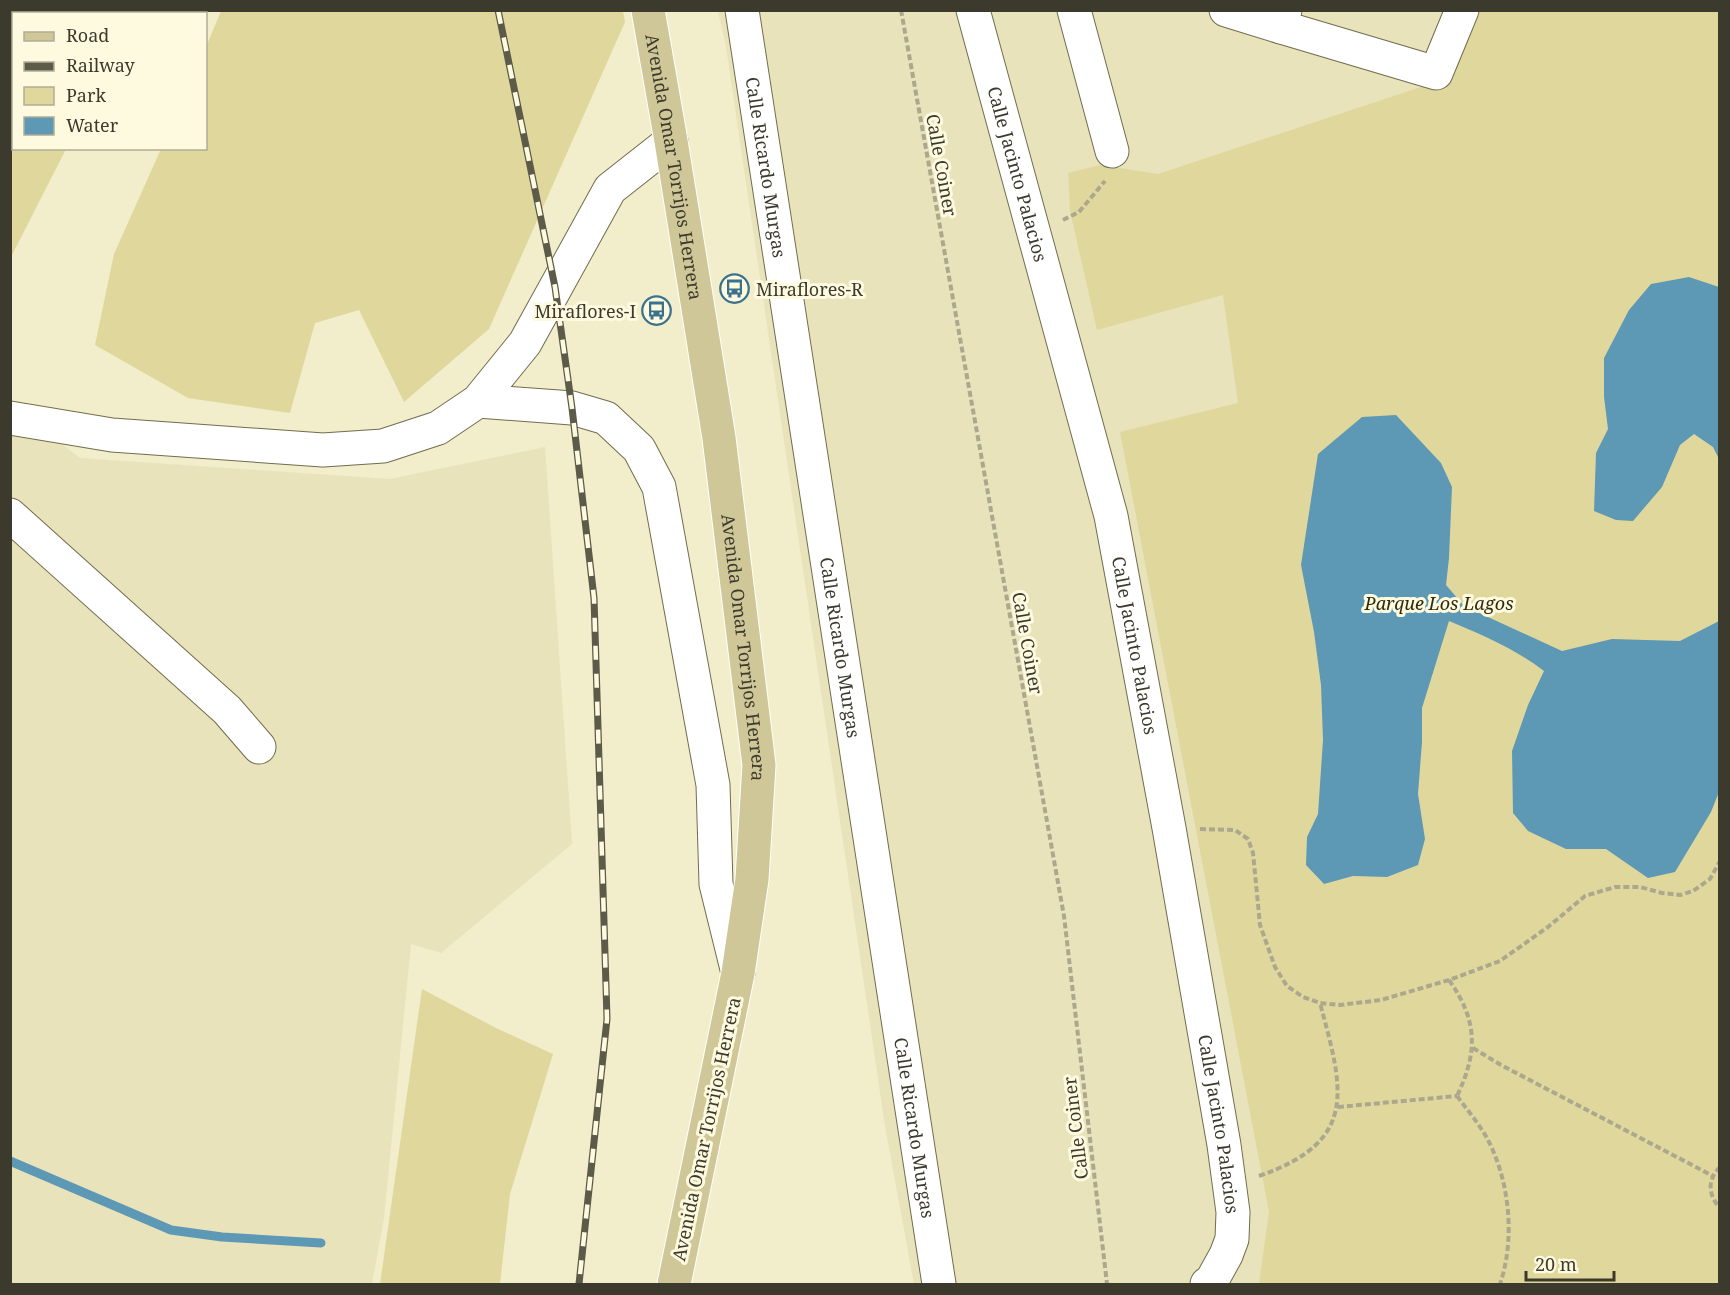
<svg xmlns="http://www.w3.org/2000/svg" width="1730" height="1295" font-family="'Noto Serif',serif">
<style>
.built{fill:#e8e3ba}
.green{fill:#e0d79d}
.water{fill:#5d98b5}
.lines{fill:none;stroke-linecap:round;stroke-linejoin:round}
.stream{stroke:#5d98b5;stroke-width:9}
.minor-casing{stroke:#716c4e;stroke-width:35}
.major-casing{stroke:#fff;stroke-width:35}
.path{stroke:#aca88e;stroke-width:4;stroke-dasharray:6 3;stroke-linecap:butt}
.minor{stroke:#fff;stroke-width:33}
.major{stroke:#cfc797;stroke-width:33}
.rail-casing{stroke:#5c5a49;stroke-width:7}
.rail{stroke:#fefadf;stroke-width:4.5;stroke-dasharray:14;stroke-linecap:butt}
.labels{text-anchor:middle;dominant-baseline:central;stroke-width:6;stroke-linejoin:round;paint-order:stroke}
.street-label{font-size:18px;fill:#3c3a2d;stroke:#fefadf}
.poi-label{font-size:18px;fill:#3c3a2d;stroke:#fefadf;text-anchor:start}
.park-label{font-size:18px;font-style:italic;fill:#2e2a0f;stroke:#fefadf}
</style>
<rect width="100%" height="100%" fill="#f2edcb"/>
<g class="built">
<polygon points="718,11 1719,11 1719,1284 914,1284 885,1126 726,47"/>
<polygon points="10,405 80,458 390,479 545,447 572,844 441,953 411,944 384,1218 372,1284 11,1284"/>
</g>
<g class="green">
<polygon points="11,10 136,11 135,14 14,14 14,148 66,149 11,257"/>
<polygon points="221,11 623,11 625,22 489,329 404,402 359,310 315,323 290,413 188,398 95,345 114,254 161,149 206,148 206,47"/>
<polygon points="1474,11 1719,11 1719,1284 1259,1284 1269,1212 1120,432 1238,403 1223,295 1097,330 1070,211 1068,173 1100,165 1158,174 1442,80"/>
<polygon points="422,989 496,1028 553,1054 510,1194 500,1284 380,1284"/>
</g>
<g class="water">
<polygon points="1689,277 1719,287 1719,459 1713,447 1694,434 1680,445 1662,487 1633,521 1616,520 1594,511 1596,453 1608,429 1604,397 1604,358 1629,310 1651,284"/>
<path d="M1396,415L1441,463L1452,487L1449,558L1446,585L1464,606L1562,651L1612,639L1680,641L1719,621V792L1711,812L1675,872L1648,878L1606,849H1566L1528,831L1513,813L1512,751L1528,705L1544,671C1515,649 1483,635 1449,621L1422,708V742L1418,794L1425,839L1418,865L1387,877L1353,876L1324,884L1306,865L1307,837L1318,814L1323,740L1321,685L1314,632L1301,565L1318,454L1362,417Z"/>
</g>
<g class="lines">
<polyline class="stream" points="10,1161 171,1230 222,1237 321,1243"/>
<defs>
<g id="minor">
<path id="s1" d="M742,10L939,1284"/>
<path id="s2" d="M973,10L1111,516L1169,828L1224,1145L1233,1212L1232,1239L1226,1255L1211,1282L1207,1284"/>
<polyline points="1074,10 1112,151"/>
<polyline points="1226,10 1281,27 1285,10"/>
<polyline points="1281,27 1436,73 1462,10"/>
<polyline points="478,401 572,408 606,418 639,449 659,487 713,785 716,884 738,973"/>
<polyline points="10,418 112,435 323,450 383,446 438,428 478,401 525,343 610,189 671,141"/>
<polyline points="10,515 227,710 259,747"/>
</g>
<g id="major">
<path id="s3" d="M648,10L671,141L719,438L759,765L752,879L738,973L674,1284"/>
</g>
</defs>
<use href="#minor" class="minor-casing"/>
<use href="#major" class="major-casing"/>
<g class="path">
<polyline points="901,10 1064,916 1107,1284"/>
<polyline points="1063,220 1079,212 1105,181"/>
<polyline points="1200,829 1235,830 1248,839 1253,853 1260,925 1275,967 1287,986 1303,997 1320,1003 1340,1005 1381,1000 1449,980 1500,961 1548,927 1585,896 1615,887 1640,887 1662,893 1680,895 1693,891 1710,879 1720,861"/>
<path d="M1449,980C1478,1021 1478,1052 1457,1096"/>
<polyline points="1473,1048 1501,1065 1713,1176"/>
<path d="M1457,1096C1468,1111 1481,1126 1489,1142C1510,1184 1515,1240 1500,1284"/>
<polyline points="1338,1107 1457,1096"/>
<path d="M1720,1167C1707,1180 1708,1195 1720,1208"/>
<path d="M1259,1176C1360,1141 1343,1089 1320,1003"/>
</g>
<use href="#minor" class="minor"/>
<use href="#major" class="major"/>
<defs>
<polyline id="rail" points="498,10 555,287 572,408 594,598 607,1019 579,1284"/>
</defs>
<use href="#rail" class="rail-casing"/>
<use href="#rail" class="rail"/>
</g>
<defs>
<symbol id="bus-ring" viewBox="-11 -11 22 22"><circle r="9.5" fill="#fefadf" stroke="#3a728c" stroke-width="1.5"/><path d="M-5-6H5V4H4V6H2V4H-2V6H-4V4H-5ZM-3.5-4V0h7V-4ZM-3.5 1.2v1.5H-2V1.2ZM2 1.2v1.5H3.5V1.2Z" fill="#3a728c"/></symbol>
</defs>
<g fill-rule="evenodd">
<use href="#bus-ring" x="718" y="272" width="33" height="33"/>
<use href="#bus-ring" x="640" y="294" width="33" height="33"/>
</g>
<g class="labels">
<g class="street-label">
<text transform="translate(942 165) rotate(80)">Calle Coiner</text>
<text stroke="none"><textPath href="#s3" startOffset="159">Avenida Omar Torrijos Herrera</textPath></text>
<text stroke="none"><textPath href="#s1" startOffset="159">Calle Ricardo Murgas</textPath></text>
<text stroke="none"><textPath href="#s2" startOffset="170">Calle Jacinto Palacios</textPath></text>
<text transform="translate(1028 643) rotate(80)">Calle Coiner</text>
<text stroke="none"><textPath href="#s2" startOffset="656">Calle Jacinto Palacios</textPath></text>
<text stroke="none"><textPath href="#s3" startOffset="645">Avenida Omar Torrijos Herrera</textPath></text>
<text stroke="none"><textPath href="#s1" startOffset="645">Calle Ricardo Murgas</textPath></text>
<text stroke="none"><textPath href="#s2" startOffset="1142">Calle Jacinto Palacios</textPath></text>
<text stroke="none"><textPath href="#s1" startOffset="1131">Calle Ricardo Murgas</textPath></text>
<text transform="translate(1075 1128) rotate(-97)">Calle Coiner</text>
<text transform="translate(706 1129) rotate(-78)">Avenida Omar Torrijos Herrera</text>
</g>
<g class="poi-label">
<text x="756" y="289">Miraflores-R</text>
<text x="636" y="311" text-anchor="end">Miraflores-I</text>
</g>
<g class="park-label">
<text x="1439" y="603">Parque Los Lagos</text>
</g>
</g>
<rect width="1730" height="1295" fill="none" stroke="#3c3a2d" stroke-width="24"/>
<rect x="12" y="12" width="195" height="138" fill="#fefadf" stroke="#b0ad98" stroke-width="1.5"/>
<rect x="24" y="32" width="30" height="9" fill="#cfc797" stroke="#b0ad98" stroke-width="1.5"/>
<text x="66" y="42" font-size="18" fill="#3c3a2d">Road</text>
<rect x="24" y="62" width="30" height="9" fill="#5c5a49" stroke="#b0ad98" stroke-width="1.5"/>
<text x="66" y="72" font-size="18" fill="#3c3a2d">Railway</text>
<rect x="24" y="87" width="30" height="18" fill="#e0d79d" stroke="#b0ad98" stroke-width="1.5"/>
<text x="66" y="102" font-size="18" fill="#3c3a2d">Park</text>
<rect x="24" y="117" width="30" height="18" fill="#5d98b5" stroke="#b0ad98" stroke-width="1.5"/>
<text x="66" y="132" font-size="18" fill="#3c3a2d">Water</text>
<path d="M1526 1271v9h88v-9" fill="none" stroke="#3c3a2d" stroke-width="3"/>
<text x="1535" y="1271" font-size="18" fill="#3c3a2d" stroke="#fefadf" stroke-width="4.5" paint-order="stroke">20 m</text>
</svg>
